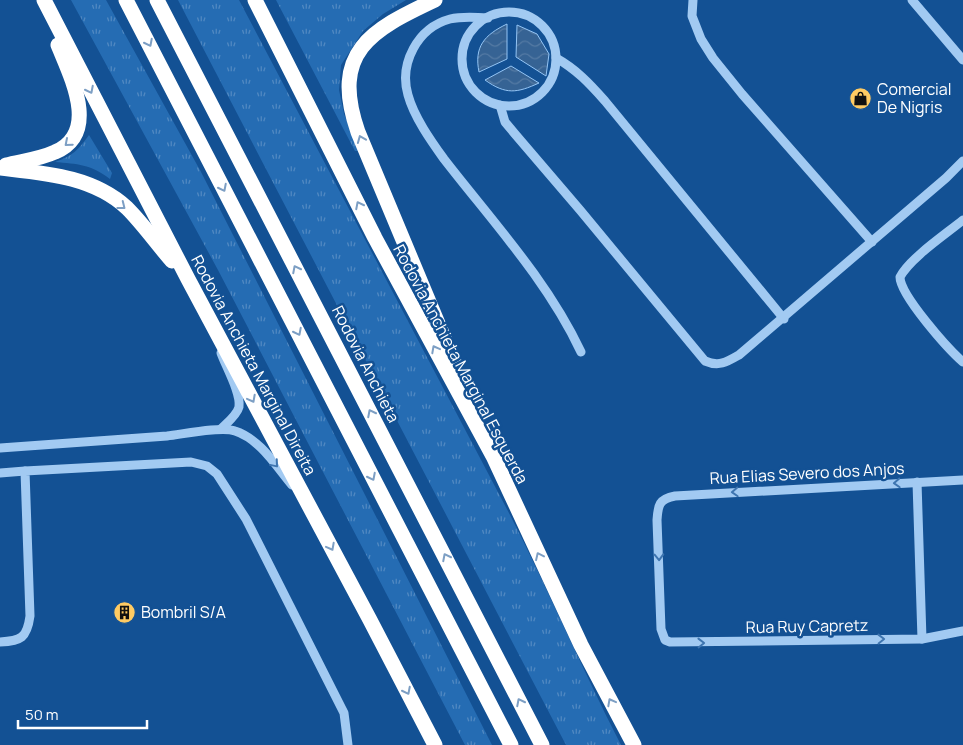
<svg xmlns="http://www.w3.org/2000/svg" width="963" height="745" font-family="Manrope,sans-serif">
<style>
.grass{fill:url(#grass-tufts)}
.water{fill:url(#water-waves);stroke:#94c5f5}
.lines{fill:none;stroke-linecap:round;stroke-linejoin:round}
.minor{stroke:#a2caf2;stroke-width:9}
.highway{stroke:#fff;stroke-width:15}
.oneway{stroke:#7d9fc4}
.oneway2{stroke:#3e75b0}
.labels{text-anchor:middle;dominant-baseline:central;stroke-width:5;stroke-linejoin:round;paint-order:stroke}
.poi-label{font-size:16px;fill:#fff;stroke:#135194;text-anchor:start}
.street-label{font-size:16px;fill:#fff;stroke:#135194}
</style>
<defs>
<pattern id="grass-tufts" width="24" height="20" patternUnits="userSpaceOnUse" patternTransform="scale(1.25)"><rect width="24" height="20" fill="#256cb3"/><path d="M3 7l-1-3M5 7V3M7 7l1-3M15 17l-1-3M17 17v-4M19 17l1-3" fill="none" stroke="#5189c2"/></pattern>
<pattern id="water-waves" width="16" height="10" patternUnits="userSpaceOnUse" patternTransform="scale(1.25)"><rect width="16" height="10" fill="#366394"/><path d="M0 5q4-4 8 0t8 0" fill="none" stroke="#547aa4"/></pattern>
</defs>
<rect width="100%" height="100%" fill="#135194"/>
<g class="grass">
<polygon points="71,0 106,0 201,172 492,745 465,745 218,270"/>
<path d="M178,0H239L510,515C549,591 582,669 621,745H566Z"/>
<polygon points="276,0 406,0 383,14 363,31 341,65 339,90 344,114 359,151 355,151"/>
<path d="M89,135L112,173L110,179C90,164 78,164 55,162C73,156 78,150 89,135Z"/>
</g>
<g class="water">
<path d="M507,24V59L479,72C474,47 484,35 507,24Z"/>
<polygon points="517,25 537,34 549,54 546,76 516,57"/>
<path d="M511,66L539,83C517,93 506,95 485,80Z"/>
</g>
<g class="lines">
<g class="minor">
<polyline points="693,0 692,16 701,39 713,58 742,94 872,242"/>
<polyline points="912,0 963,60"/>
<circle cx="509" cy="59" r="47"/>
<path d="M488,18C476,17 462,16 450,19C417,28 399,64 408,95C414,117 431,141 444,159C492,221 547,280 581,352"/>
<path d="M556,58C576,69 590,84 605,101L784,319"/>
<path d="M500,105L505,122L515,134L580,210L705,361C719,367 727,362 739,355L946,178L963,161"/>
<path d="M963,220C946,234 910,258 900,277C900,295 948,349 963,362"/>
<path d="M221,353C226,367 241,393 239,407C237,415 227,423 221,429"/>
<path d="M0,448C56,444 111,440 167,436C184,434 221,426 235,431C260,439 276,466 292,485"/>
<polyline points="0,473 25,471"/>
<path d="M963,480L675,496C659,499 658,505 657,520L661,629L665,640L670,642L922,639L963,631"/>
<polyline points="917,482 922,639"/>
<path d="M0,642C21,641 27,638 30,616L25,471L191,462L207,466L217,474L246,519L344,713L348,745"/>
</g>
<g class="highway">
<polyline points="44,0 188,279 370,620 435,745"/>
<polyline points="126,0 511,745"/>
<polyline points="157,0 542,745"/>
<polyline points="255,0 375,238 494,458 581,645 634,745"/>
<path d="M435,0C371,30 330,52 358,132L462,381"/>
<path d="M6,165C22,161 40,159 55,152C100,133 71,77 58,45"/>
<path d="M0,168C43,173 93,176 127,208C143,224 157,244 172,261"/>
</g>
</g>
<defs><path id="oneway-chevron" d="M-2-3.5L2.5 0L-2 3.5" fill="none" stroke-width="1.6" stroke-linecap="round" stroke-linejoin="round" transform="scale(1.25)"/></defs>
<g class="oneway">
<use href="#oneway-chevron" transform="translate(149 43) rotate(63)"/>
<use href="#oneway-chevron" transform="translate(90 90) rotate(63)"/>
<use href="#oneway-chevron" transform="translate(361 139) rotate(-112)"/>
<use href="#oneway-chevron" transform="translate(68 143) rotate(139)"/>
<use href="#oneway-chevron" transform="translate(223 188) rotate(63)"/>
<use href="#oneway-chevron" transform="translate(359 205) rotate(-117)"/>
<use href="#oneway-chevron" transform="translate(122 206) rotate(38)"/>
<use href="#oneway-chevron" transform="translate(296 269) rotate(-117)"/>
<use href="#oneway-chevron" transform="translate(298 332) rotate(63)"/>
<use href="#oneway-chevron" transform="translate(435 349) rotate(-118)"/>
<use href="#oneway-chevron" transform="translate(252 399) rotate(62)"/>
<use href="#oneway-chevron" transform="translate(371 413) rotate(-117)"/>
<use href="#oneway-chevron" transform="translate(372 477) rotate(63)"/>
<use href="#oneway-chevron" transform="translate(331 547) rotate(62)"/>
<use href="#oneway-chevron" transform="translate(539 556) rotate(-115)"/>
<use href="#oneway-chevron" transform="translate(446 557) rotate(-117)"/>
<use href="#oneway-chevron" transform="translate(407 691) rotate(63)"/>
<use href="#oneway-chevron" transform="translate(520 702) rotate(-117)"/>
<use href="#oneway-chevron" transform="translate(611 702) rotate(-118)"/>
</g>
<g class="oneway2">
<use href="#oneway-chevron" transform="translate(275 464) rotate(50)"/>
<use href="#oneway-chevron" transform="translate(897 483) rotate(177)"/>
<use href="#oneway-chevron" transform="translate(735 492) rotate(177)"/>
<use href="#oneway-chevron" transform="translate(659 557) rotate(88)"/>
<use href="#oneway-chevron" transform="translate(881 639) rotate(-1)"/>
<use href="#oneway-chevron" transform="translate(701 643) rotate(-1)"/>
</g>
<defs>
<symbol id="shop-disc" viewBox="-11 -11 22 22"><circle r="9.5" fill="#ffcb63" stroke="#135194"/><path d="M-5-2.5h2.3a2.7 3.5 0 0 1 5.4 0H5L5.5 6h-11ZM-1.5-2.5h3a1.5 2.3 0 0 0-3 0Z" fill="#111"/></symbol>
<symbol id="building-disc" viewBox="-11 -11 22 22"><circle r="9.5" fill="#ffcb63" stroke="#135194"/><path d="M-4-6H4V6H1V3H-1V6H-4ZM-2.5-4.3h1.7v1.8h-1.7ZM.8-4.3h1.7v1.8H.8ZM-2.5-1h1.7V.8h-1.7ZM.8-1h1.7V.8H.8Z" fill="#111"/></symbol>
</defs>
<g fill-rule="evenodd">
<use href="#shop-disc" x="848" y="86" width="25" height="25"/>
<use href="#building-disc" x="112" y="600" width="25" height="25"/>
</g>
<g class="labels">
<g class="poi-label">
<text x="877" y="89">Comercial<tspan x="877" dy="18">De Nigris</tspan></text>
<text x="141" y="612">Bombril S/A</text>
</g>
<g class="street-label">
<text transform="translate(366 364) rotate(63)">Rodovia Anchieta</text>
<text transform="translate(461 364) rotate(62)">Rodovia Anchieta Marginal Esquerda</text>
<text transform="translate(254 365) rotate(62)">Rodovia Anchieta Marginal Direita</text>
<text transform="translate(807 473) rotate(-3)">Rua Elias Severo dos Anjos</text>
<text transform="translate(807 626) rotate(-1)">Rua Ruy Capretz</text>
</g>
</g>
<path d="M18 720v8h129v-8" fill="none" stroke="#ffffff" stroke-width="2.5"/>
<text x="25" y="720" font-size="15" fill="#ffffff" stroke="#135194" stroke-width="4" paint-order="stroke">50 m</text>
</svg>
